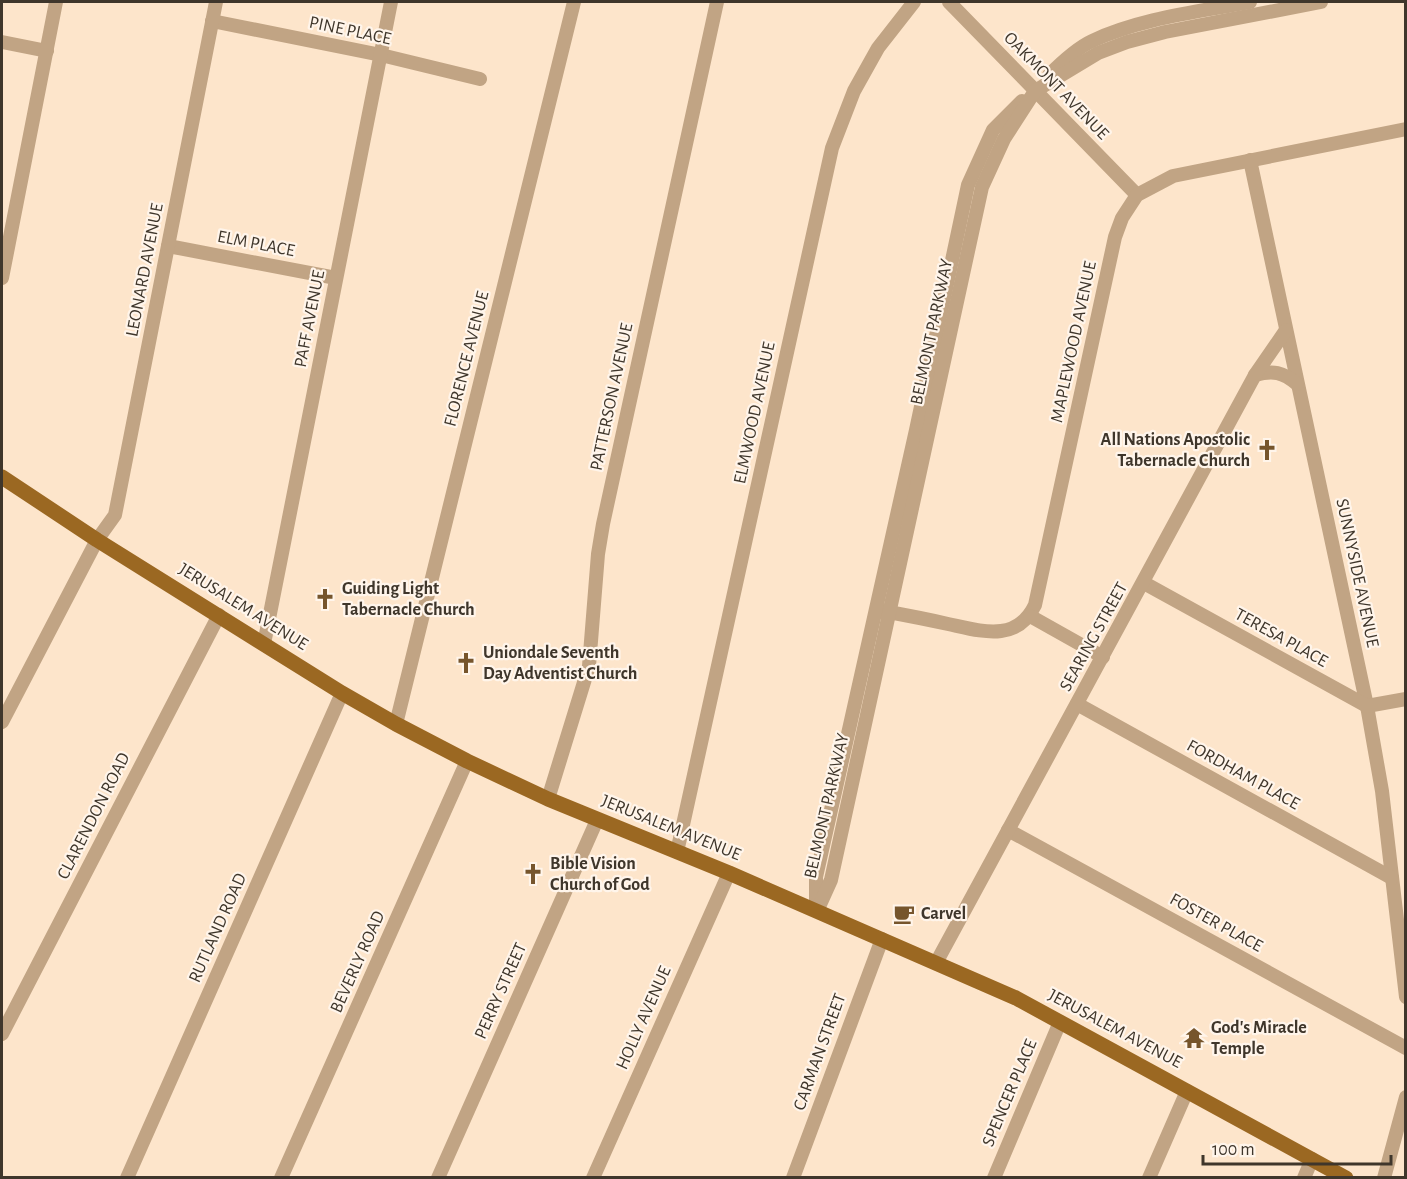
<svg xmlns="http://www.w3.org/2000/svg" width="1407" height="1179" font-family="'Alegreya Sans',sans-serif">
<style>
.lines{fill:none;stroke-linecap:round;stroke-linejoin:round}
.minor{stroke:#c1a484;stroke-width:14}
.major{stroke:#9b6822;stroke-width:15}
.labels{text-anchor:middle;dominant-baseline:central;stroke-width:4.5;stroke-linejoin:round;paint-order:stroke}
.street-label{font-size:18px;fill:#3f362b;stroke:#fff5eb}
.poi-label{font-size:18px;font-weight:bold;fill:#3f362b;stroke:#fff5eb;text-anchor:start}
</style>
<rect width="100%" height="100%" fill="#fde5cb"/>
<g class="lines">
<g class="minor">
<polyline points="949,2 1137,195"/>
<polyline points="212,21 381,55 480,79"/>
<polyline points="2,42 47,51"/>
<path d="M1049,75C1061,63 1077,48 1092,41C1141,18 1198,12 1250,2"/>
<polyline points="1250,160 1367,706 1382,791 1406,997"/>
<polyline points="168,246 336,278"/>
<polyline points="2,278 56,2"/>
<path d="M1255,375C1273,370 1283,372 1297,384"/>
<polyline points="1144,583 1367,706 1406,699"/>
<path d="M883,611C905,615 926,619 948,624C981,631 1017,643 1035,605L1115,237L1122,218L1137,195L1173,176L1406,129"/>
<polyline points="1030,616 1103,657"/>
<polyline points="264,644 391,2"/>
<polyline points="1077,704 1392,878"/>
<polyline points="2,722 97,540 115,515 216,2"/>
<polyline points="396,724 574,2"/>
<polyline points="548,799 589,666 598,554 603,524 717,2"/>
<polyline points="1008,830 1406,1048"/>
<polyline points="677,852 832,148 854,91 878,48 914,2"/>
<polyline points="816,906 816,877 916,430 968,185 993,130 1022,101"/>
<polyline points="817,911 831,880 982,187 1004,139 1035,91 1098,53 1127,42 1165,32 1321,2"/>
<polyline points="936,963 1255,375 1286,330"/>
<polyline points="2,1034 219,615"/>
<polyline points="127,1178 342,693"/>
<polyline points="281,1178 467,761"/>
<polyline points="438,1178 597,820"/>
<polyline points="593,1178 729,873"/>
<polyline points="793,1178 882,939"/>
<polyline points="994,1178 1060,1022"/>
<polyline points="1149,1178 1187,1091"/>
<polyline points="1304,1178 1312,1159"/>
<polyline points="1384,1178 1406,1097"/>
</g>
<polyline class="major" points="2,477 97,540 342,693 396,724 467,761 548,799 729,873 1016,998 1346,1178"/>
</g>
<defs>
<symbol id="church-bare" viewBox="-9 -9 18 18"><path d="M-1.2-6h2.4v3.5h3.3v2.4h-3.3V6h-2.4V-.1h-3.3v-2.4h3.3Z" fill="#76552c" stroke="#fff5eb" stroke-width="2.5" paint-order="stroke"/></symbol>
<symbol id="cafe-bare" viewBox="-9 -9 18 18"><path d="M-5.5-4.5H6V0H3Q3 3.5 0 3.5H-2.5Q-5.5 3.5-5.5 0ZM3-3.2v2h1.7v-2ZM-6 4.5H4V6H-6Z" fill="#76552c" stroke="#fff5eb" stroke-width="2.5" paint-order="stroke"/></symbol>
<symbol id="temple-bare" viewBox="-9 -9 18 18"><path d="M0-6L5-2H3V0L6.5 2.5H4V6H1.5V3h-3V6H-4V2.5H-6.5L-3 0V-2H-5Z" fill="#76552c" stroke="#fff5eb" stroke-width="2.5" paint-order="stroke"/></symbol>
</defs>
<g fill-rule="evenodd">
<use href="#church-bare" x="1252" y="435" width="30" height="30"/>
<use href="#church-bare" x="310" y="584" width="30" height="30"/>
<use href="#church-bare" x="451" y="648" width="30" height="30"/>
<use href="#church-bare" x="518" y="859" width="30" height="30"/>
<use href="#cafe-bare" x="889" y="899" width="30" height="30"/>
<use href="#temple-bare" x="1179" y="1023" width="30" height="30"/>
</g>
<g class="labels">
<g class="street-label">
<text transform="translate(350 31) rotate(12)">PINE PLACE</text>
<text transform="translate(1056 86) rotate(46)">OAKMONT AVENUE</text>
<text transform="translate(256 244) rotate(11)">ELM PLACE</text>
<text transform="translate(145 270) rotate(-79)">LEONARD AVENUE</text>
<text transform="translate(310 319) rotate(-79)">PAFF AVENUE</text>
<text transform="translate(932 332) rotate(-78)">BELMONT PARKWAY</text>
<text transform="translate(1074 342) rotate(-78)">MAPLEWOOD AVENUE</text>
<text transform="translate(467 359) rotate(-76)">FLORENCE AVENUE</text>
<text transform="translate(612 397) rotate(-78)">PATTERSON AVENUE</text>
<text transform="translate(755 413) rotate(-78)">ELMWOOD AVENUE</text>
<text transform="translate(1357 573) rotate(78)">SUNNYSIDE AVENUE</text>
<text transform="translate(243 607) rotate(32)">JERUSALEM AVENUE</text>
<text transform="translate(1094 637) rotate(-61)">SEARING STREET</text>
<text transform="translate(1281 638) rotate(29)">TERESA PLACE</text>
<text transform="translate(1243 775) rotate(29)">FORDHAM PLACE</text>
<text transform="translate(827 806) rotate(-77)">BELMONT PARKWAY</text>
<text transform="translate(94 816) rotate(-63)">CLARENDON ROAD</text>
<text transform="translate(671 828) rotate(22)">JERUSALEM AVENUE</text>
<text transform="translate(1216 923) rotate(29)">FOSTER PLACE</text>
<text transform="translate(218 928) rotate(-66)">RUTLAND ROAD</text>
<text transform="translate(358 962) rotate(-66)">BEVERLY ROAD</text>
<text transform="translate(501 991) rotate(-66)">PERRY STREET</text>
<text transform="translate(644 1018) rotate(-66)">HOLLY AVENUE</text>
<text transform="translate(1115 1029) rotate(28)">JERUSALEM AVENUE</text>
<text transform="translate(820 1052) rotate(-70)">CARMAN STREET</text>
<text transform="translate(1010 1093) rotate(-67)">SPENCER PLACE</text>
</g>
<g class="poi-label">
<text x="1250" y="440" text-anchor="end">All Nations Apostolic<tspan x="1250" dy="21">Tabernacle Church</tspan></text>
<text x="342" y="589">Guiding Light<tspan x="342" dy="21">Tabernacle Church</tspan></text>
<text x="483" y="653">Uniondale Seventh<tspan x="483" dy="21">Day Adventist Church</tspan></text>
<text x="550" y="864">Bible Vision<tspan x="550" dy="21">Church of God</tspan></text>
<text x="921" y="914">Carvel</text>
<text x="1211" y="1028">God's Miracle<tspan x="1211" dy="21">Temple</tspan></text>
</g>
</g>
<rect width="1407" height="1179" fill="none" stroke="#3f362b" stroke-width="6"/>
<path d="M1203 1155v9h188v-9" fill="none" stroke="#3f362b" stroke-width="3"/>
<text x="1212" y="1155" font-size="18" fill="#3f362b" stroke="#fff5eb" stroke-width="4.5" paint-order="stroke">100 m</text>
</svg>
